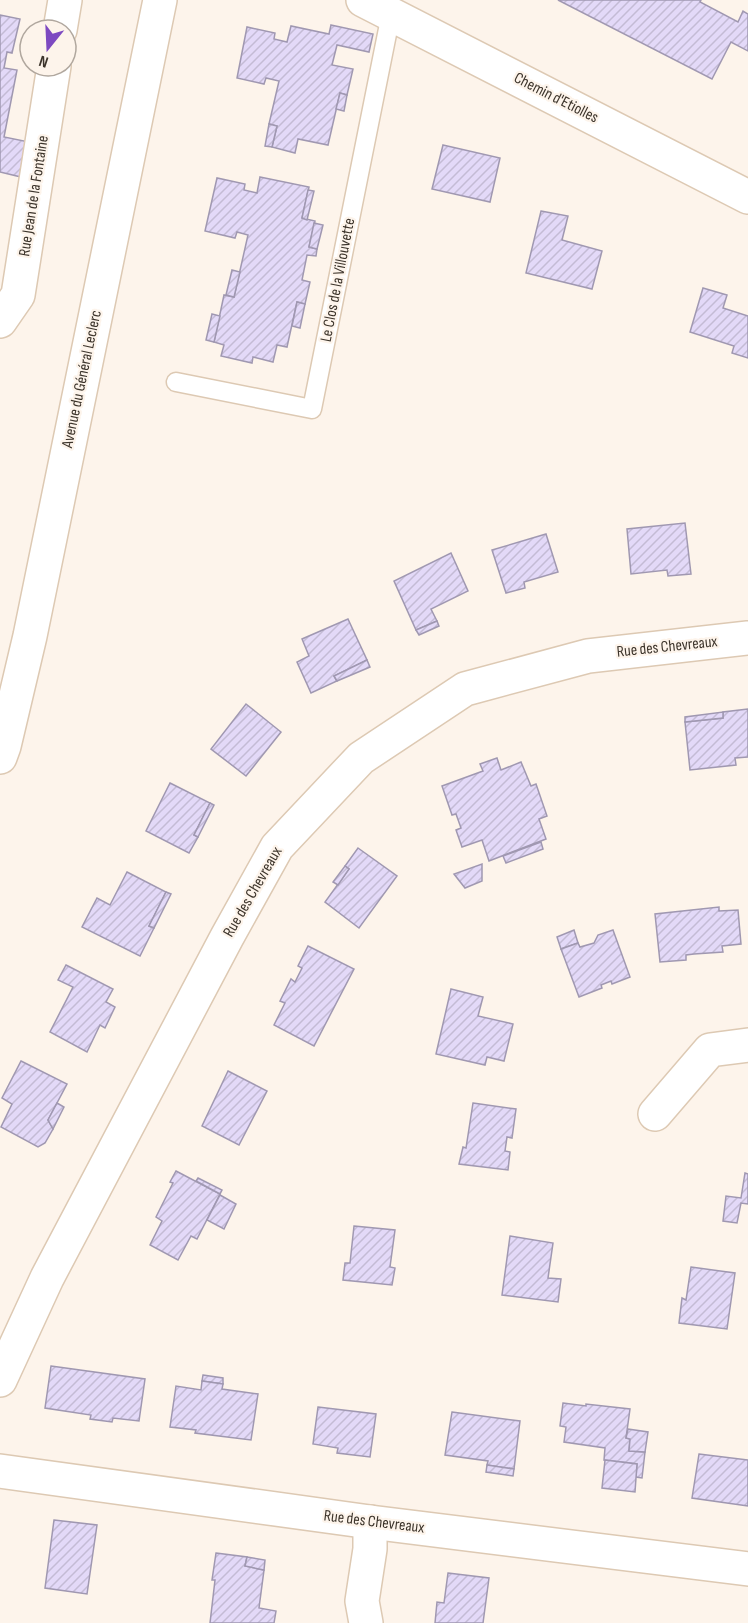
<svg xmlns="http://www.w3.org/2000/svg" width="748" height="1623" font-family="'Sofia Sans Condensed',sans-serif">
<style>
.building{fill:url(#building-hatch);stroke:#a098b1;stroke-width:1.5}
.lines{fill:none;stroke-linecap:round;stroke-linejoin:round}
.service-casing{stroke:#ddc9b3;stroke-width:21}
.minor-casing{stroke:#ddc9b3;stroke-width:36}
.secondary-casing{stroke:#ddc9b3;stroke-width:36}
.service{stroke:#fff;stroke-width:18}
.minor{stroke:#fff;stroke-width:33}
.secondary{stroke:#fff;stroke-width:33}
.labels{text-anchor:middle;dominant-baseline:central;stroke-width:4.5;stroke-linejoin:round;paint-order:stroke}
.street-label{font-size:16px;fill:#3c342b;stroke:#fdf4eb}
</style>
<defs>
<pattern id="building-hatch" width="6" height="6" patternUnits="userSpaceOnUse" patternTransform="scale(1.5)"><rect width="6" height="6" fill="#e3d9f8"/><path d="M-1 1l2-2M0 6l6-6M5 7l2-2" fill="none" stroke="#c4bbd5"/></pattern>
</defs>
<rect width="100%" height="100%" fill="#fdf4eb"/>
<g class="building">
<polygon points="558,0 701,0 700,2 738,22 743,11 748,14 748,51 731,42 712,79"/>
<polygon points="0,15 20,19 12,53 7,52 4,68 17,70 4,137 29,142 21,177 0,172"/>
<polygon points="331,25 373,34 369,52 337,45 332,65 353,69 347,95 340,93 328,145 298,139 295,153 272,147 277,126 269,124 279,81 266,78 264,84 237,78 247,27 275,33 274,39 287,42 291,26 329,34"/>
<polygon points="340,93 347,95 344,111 336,109"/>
<polygon points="269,124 277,126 272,147 265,146"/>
<polygon points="443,145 500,158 490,202 432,189"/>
<polygon points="260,177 309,187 302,218 315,221 309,247 317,249 316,256 307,255 302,280 310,282 305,304 297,302 287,347 277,345 273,362 253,357 252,363 221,356 224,345 214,342 224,295 234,297 248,235 237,232 235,238 205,231 217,178 245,184 244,190 257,193"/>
<polygon points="308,190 314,191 307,220 302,218"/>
<polygon points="541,211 568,216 562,240 602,251 592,289 526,273"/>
<polygon points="314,223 323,225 317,249 309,247"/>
<polygon points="232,270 240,272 234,297 226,295"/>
<polygon points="703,288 727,295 723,308 748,316 748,358 732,353 734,346 690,332"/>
<polygon points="297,302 305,304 300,328 292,326"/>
<polygon points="212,314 220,316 214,342 206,340"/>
<polygon points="685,523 691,574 668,576 667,570 631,574 627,529"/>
<polygon points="546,534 558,572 524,582 525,588 506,593 492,550"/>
<polygon points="451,553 468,591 431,609 437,621 416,630 394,581"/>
<polygon points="348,619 367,660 334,676 337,681 311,693 297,662 309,656 302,639"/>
<polygon points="437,621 439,626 419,635 416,630"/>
<polygon points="367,660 370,667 337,681 334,676"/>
<polygon points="246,704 281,732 246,776 211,749"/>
<polygon points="748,709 748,757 735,758 736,765 690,770 685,722 723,718 723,712"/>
<polygon points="723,712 723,718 685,722 685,717"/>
<polygon points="497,758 501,770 521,762 531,786 536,784 547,816 539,819 546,839 489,861 482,840 462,847 456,830 461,828 456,814 452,815 442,786 483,771 480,764"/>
<polygon points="170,783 210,803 194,835 198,837 189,853 146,831"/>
<polygon points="210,803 214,805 198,837 194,835"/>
<polygon points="541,842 543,849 506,863 503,856"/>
<polygon points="358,848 397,876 359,928 325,902 349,869 345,866"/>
<polygon points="482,864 482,881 465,888 454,874"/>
<polygon points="345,866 349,869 338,885 333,882"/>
<polygon points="127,872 166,892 149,926 154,928 140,956 82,927 97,898 110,905"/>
<polygon points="166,892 171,894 154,928 149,926"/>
<polygon points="719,907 719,911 738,910 741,944 722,946 723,952 694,954 686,955 686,960 660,962 655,914"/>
<polygon points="574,930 578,943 561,949 557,937"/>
<polygon points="613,930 630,977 612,984 611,981 601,985 602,988 579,997 561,949 578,943 580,947 594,943 598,935"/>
<polygon points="308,946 354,969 314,1046 274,1025 285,1003 280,1001 291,979 295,982 302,968 298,966"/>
<polygon points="66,965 113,989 106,1002 115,1007 105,1028 100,1025 87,1052 50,1032 73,987 58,980"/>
<polygon points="451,989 483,997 478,1016 513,1024 504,1061 487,1057 485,1065 436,1054"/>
<polygon points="21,1061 67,1084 48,1120 53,1129 45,1143 38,1147 1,1127 12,1104 2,1098"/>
<polygon points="228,1071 267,1091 239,1145 202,1126"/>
<polygon points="57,1103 64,1107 53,1129 48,1120"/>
<polygon points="473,1103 516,1109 512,1138 507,1137 505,1151 510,1152 508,1170 459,1164 463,1147 466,1148"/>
<polygon points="176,1171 220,1194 197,1239 191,1236 178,1260 150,1245 162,1221 156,1217 173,1183 170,1182"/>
<polygon points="745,1173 748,1174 748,1204 741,1203 737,1223 723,1221 726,1196 741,1198"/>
<polygon points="198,1178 222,1190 220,1194 196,1181"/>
<polygon points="220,1195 236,1204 224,1229 207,1220"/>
<polygon points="354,1226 395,1230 390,1267 395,1268 392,1285 343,1280 345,1263 350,1263"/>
<polygon points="510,1236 553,1243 548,1278 561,1279 558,1302 502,1295"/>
<polygon points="691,1267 735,1273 727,1329 679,1323 682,1298 686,1300"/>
<polygon points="51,1366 145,1379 139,1421 113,1418 112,1422 90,1419 91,1415 45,1408"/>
<polygon points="203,1375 223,1378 223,1384 202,1381"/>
<polygon points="202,1381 223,1384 222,1389 258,1394 251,1440 195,1433 196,1430 170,1427 176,1386 201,1390"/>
<polygon points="563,1403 586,1406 586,1404 630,1409 626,1438 630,1439 629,1451 645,1452 642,1478 636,1477 637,1464 604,1460 605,1448 564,1442 566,1427 560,1426"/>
<polygon points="318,1407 376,1414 370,1457 337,1453 338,1448 313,1444"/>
<polygon points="452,1412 520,1421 514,1469 487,1465 488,1461 445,1455"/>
<polygon points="628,1429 648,1432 645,1452 629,1451 630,1439 626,1438"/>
<polygon points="699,1454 748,1460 748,1506 692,1498"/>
<polygon points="605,1460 637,1464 635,1492 602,1488"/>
<polygon points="487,1465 514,1469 513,1476 486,1472"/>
<polygon points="54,1520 97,1525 87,1594 45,1588"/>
<polygon points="216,1553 247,1557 245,1566 264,1570 259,1608 276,1611 274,1623 210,1623 215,1580 212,1580"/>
<polygon points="247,1557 265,1560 264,1570 245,1566"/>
<polygon points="448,1573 489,1578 483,1623 435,1623 437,1602 444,1603"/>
</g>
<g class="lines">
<defs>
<polyline id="service" points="176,382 312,409 391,14"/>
<g id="minor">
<polyline points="363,0 748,197"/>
<polyline points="60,30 65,0"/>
<polyline points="0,321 18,295 54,66"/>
<polyline points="655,1114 710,1050 748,1045"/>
<polyline points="0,1380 47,1278 227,937 277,847 361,758 465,689 588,656 748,638"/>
<polyline points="0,1471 370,1522 748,1569"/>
<polyline points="366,1623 362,1601 370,1549 370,1522"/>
</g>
<polyline id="secondary" points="0,757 4,746 30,636 160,0"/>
</defs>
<use href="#service" class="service-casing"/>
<use href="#minor" class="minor-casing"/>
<use href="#secondary" class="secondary-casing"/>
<use href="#service" class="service"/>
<use href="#minor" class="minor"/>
<use href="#secondary" class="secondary"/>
</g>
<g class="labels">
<g class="street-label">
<text transform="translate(556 98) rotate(27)">Chemin d'Etiolles</text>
<text transform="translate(34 196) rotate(-81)">Rue Jean de la Fontaine</text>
<text transform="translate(338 280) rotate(-79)">Le Clos de la Villouvette</text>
<text transform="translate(82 379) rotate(-78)">Avenue du Général Leclerc</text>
<text transform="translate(667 647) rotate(-6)">Rue des Chevreaux</text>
<text transform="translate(253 892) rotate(-60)">Rue des Chevreaux</text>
<text transform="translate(374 1522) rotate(7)">Rue des Chevreaux</text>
</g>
</g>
<g transform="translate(48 48) rotate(198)"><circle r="28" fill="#fdf4eb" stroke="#b0a79e" stroke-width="1.5"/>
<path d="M0-4.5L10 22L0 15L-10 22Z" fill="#7d49c1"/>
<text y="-9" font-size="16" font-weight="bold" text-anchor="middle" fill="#3c342b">N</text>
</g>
</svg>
